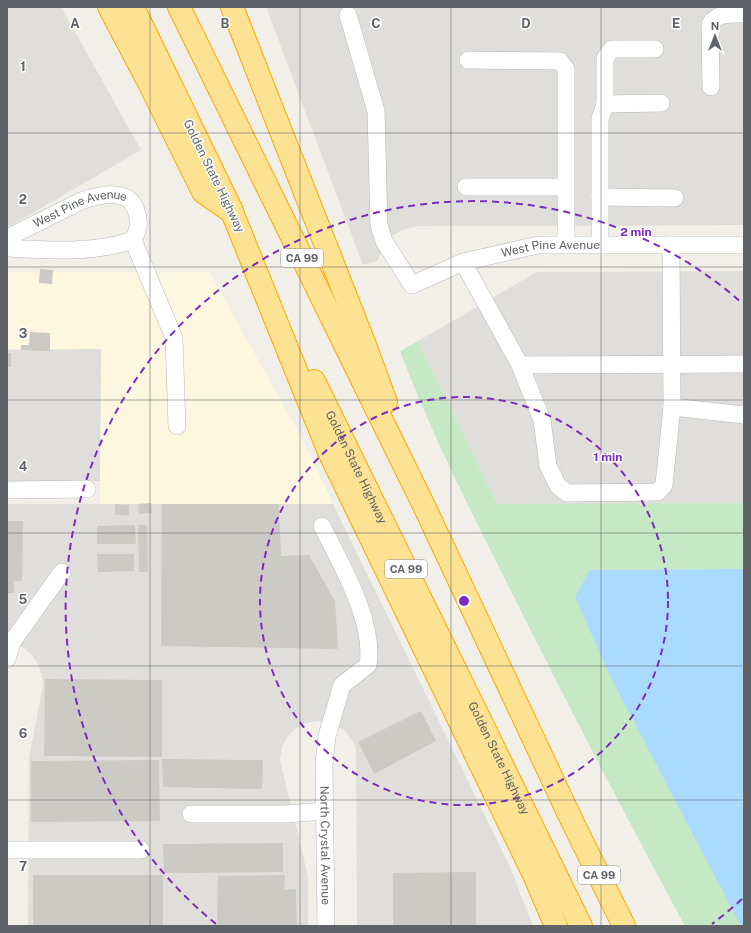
<svg xmlns="http://www.w3.org/2000/svg" width="751" height="933" font-family="'Public Sans',sans-serif">
<style>
.commercial{fill:#fef7e0}
.industrial{fill:#e0deda}
.green{fill:#c5e8c5}
.water{fill:#aadaff}
.building{fill:#cccac5}
.lines{fill:none;stroke-linecap:round;stroke-linejoin:round}
.minor-casing{stroke:#b5b8bc;stroke-width:18}
.highway-casing{stroke:#f9ab00;stroke-width:24}
.minor{stroke:#fff;stroke-width:17}
.highway{stroke:#fde293;stroke-width:22}
.grid{fill:none;stroke:#5f6368;stroke-width:1;stroke-opacity:0.55}
.ring{fill:none;stroke:#7b2cbf;stroke-width:2;stroke-dasharray:7 5}
.labels{text-anchor:middle;dominant-baseline:central;stroke-width:3;stroke-linejoin:round;paint-order:stroke}
.shield{fill:#fff;stroke:#8f9295;stroke-width:1}
.shield-label{font-size:11px;font-weight:bold;fill:#5f6368}
.street-label{font-size:12px;fill:#5f6368;stroke:#fff}
.grid-label{font-size:13px;text-anchor:middle;font-weight:bold;fill:#5f6368;stroke:#fff;stroke-width:3;stroke-linejoin:round;paint-order:stroke}
.centre{fill:#7b2cbf;stroke:#fff;stroke-width:2}
.ring-label{font-size:12px;text-anchor:middle;font-weight:bold;fill:#7b2cbf;stroke:#fff;stroke-width:3;stroke-linejoin:round;paint-order:stroke}
</style>
<rect width="100%" height="100%" fill="#f1efe8"/>
<polygon class="commercial" points="7,272 209,272 299,433 333,504 100,504 100,349 7,349"/>
<g class="industrial">
<polygon points="7,7 61,7 141,150 10,226 7,226"/>
<polygon points="266,7 744,7 744,225 418,226 402,230 390,237 383,248 377,261 363,265"/>
<polygon points="744,271 744,503 497,504 418,341 537,272"/>
<polygon points="101,349 100,481 7,481 7,350"/>
<polygon points="7,504 333,504 510,867 533,926 357,926 356,750 354,743 345,731 333,724 319,721 306,723 295,729 287,737 282,747 280,760 308,876 308,926 28,926 29,759 43,685 42,675 38,664 32,655 24,648 7,643"/>
</g>
<path class="green" d="M418,341L497,504L744,503V926H685C626,817 569,707 514,597C473,516 432,435 400,351Z"/>
<polygon class="water" points="744,569 744,926 741,926 611,678 575,597 590,570"/>
<g class="building">
<polygon points="40,269 53,270 52,284 39,283"/>
<polygon points="30,332 50,333 50,351 21,350 21,345 29,345"/>
<rect x="7" y="353" width="4" height="14"/>
<polygon points="151,503 152,513 139,514 138,504"/>
<polygon points="115,504 129,505 129,515 115,515"/>
<polygon points="162,504 279,504 281,556 309,555 335,601 338,649 161,646"/>
<polygon points="7,521 23,521 22,581 14,581 14,593 7,593"/>
<polygon points="135,525 136,544 97,544 97,526"/>
<polygon points="138,525 147,525 148,572 139,572"/>
<polygon points="97,554 134,554 134,571 98,572"/>
<polygon points="45,679 162,680 162,757 44,756"/>
<polygon points="421,711 436,741 374,774 358,742"/>
<polygon points="162,759 263,760 262,789 163,787"/>
<polygon points="159,760 160,821 31,822 31,761"/>
<polygon points="283,843 283,872 164,873 163,844"/>
<polygon points="476,872 476,926 393,926 393,873"/>
<rect x="33" y="875" width="130" height="51"/>
<polygon points="285,875 284,890 296,889 297,926 217,926 218,876"/>
</g>
<g class="lines">
<defs>
<g id="minor">
<path id="s1" d="M348,15L376,111L379,225L384,241L412,285L463,262L538,245H744"/>
<polyline points="468,60 560,61 566,69 566,245"/>
<path d="M711,87L710,24C719,12 730,14 744,14"/>
<polyline points="605,104 605,58 612,49 655,49"/>
<polyline points="466,187 565,187"/>
<polyline points="600,197 675,198"/>
<path id="s2" d="M7,238L81,201C99,195 128,187 136,210C140,222 139,229 133,240C92,254 50,250 7,248"/>
<polyline points="133,240 174,338 177,426"/>
<polyline points="600,245 600,119 605,104 661,103"/>
<polyline points="463,262 520,365 542,420 548,466 558,486 567,493 658,492 664,485 672,407 671,245"/>
<polyline points="520,365 744,364"/>
<polyline points="672,407 744,415"/>
<polyline points="7,490 87,489"/>
<path id="s3" d="M322,526C341,565 375,621 368,665L342,685L327,736L324,765L326,926"/>
<polyline points="7,659 12,642 62,572"/>
<polyline points="191,814 286,814 325,811"/>
<polyline points="7,850 141,850"/>
</g>
<g id="highway">
<polyline points="109,7 150,85 203,192 232,212 329,452 534,875 556,926"/>
<polyline points="133,7 232,211"/>
<polyline points="179,7 425,508 573,823 624,926"/>
<polyline points="232,7 363,340 386,402"/>
<path id="s4" d="M314,381L581,926"/>
</g>
</defs>
<use href="#minor" class="minor-casing"/>
<use href="#highway" class="highway-casing"/>
<use href="#minor" class="minor"/>
<use href="#highway" class="highway"/>
</g>
<path class="grid" d="M150,7V926M300,7V926M451,7V926M601,7V926M7,133H744M7,267H744M7,400H744M7,533H744M7,666H744M7,800H744"/>
<g class="ring">
<circle cx="464" cy="601" r="204"/>
<path d="M742 899A407 407 0 0 1 712 924M216 924A407 407 0 1 1 742 303"/>
</g>
<g class="labels">
<g class="shield">
<rect x="281" y="249" width="42" height="18" rx="3"/>
<rect x="385" y="560" width="42" height="18" rx="3"/>
<rect x="578" y="866" width="42" height="18" rx="3"/>
</g>
<g class="shield-label">
<text x="302" y="258">CA 99</text>
<text x="406" y="569">CA 99</text>
<text x="599" y="875">CA 99</text>
</g>
<g class="street-label">
<text transform="translate(214 176) rotate(64)">Golden State Highway</text>
<text stroke="none"><textPath href="#s2" startOffset="80">West Pine Avenue</textPath></text>
<text stroke="none"><textPath href="#s1" startOffset="428">West Pine Avenue</textPath></text>
<text stroke="none"><textPath href="#s4" startOffset="96">Golden State Highway</textPath></text>
<text stroke="none"><textPath href="#s4" startOffset="420">Golden State Highway</textPath></text>
<text stroke="none"><textPath href="#s3" startOffset="344">North Crystal Avenue</textPath></text>
</g>
</g>
<g class="grid-label">
<text x="75" y="28">A</text>
<text x="225" y="28">B</text>
<text x="376" y="28">C</text>
<text x="526" y="28">D</text>
<text x="676" y="28">E</text>
<text x="23" y="71">1</text>
<text x="23" y="204">2</text>
<text x="23" y="338">3</text>
<text x="23" y="471">4</text>
<text x="23" y="604">5</text>
<text x="23" y="738">6</text>
<text x="23" y="871">7</text>
</g>
<circle cx="464" cy="601" r="6" class="centre"/>
<g class="ring-label">
<text x="636" y="236">2 min</text>
<text x="608" y="461">1 min</text>
</g>
<rect width="751" height="933" fill="none" stroke="#5f6368" stroke-width="16"/>
<g transform="translate(715 36)" stroke="#ffffff" stroke-width="3" paint-order="stroke">
<path d="M0-3L7 15L0 10L-7 15Z" fill="#5f6368"/>
<text y="-6" font-size="11" font-weight="bold" text-anchor="middle" fill="#5f6368">N</text>
</g>
</svg>
